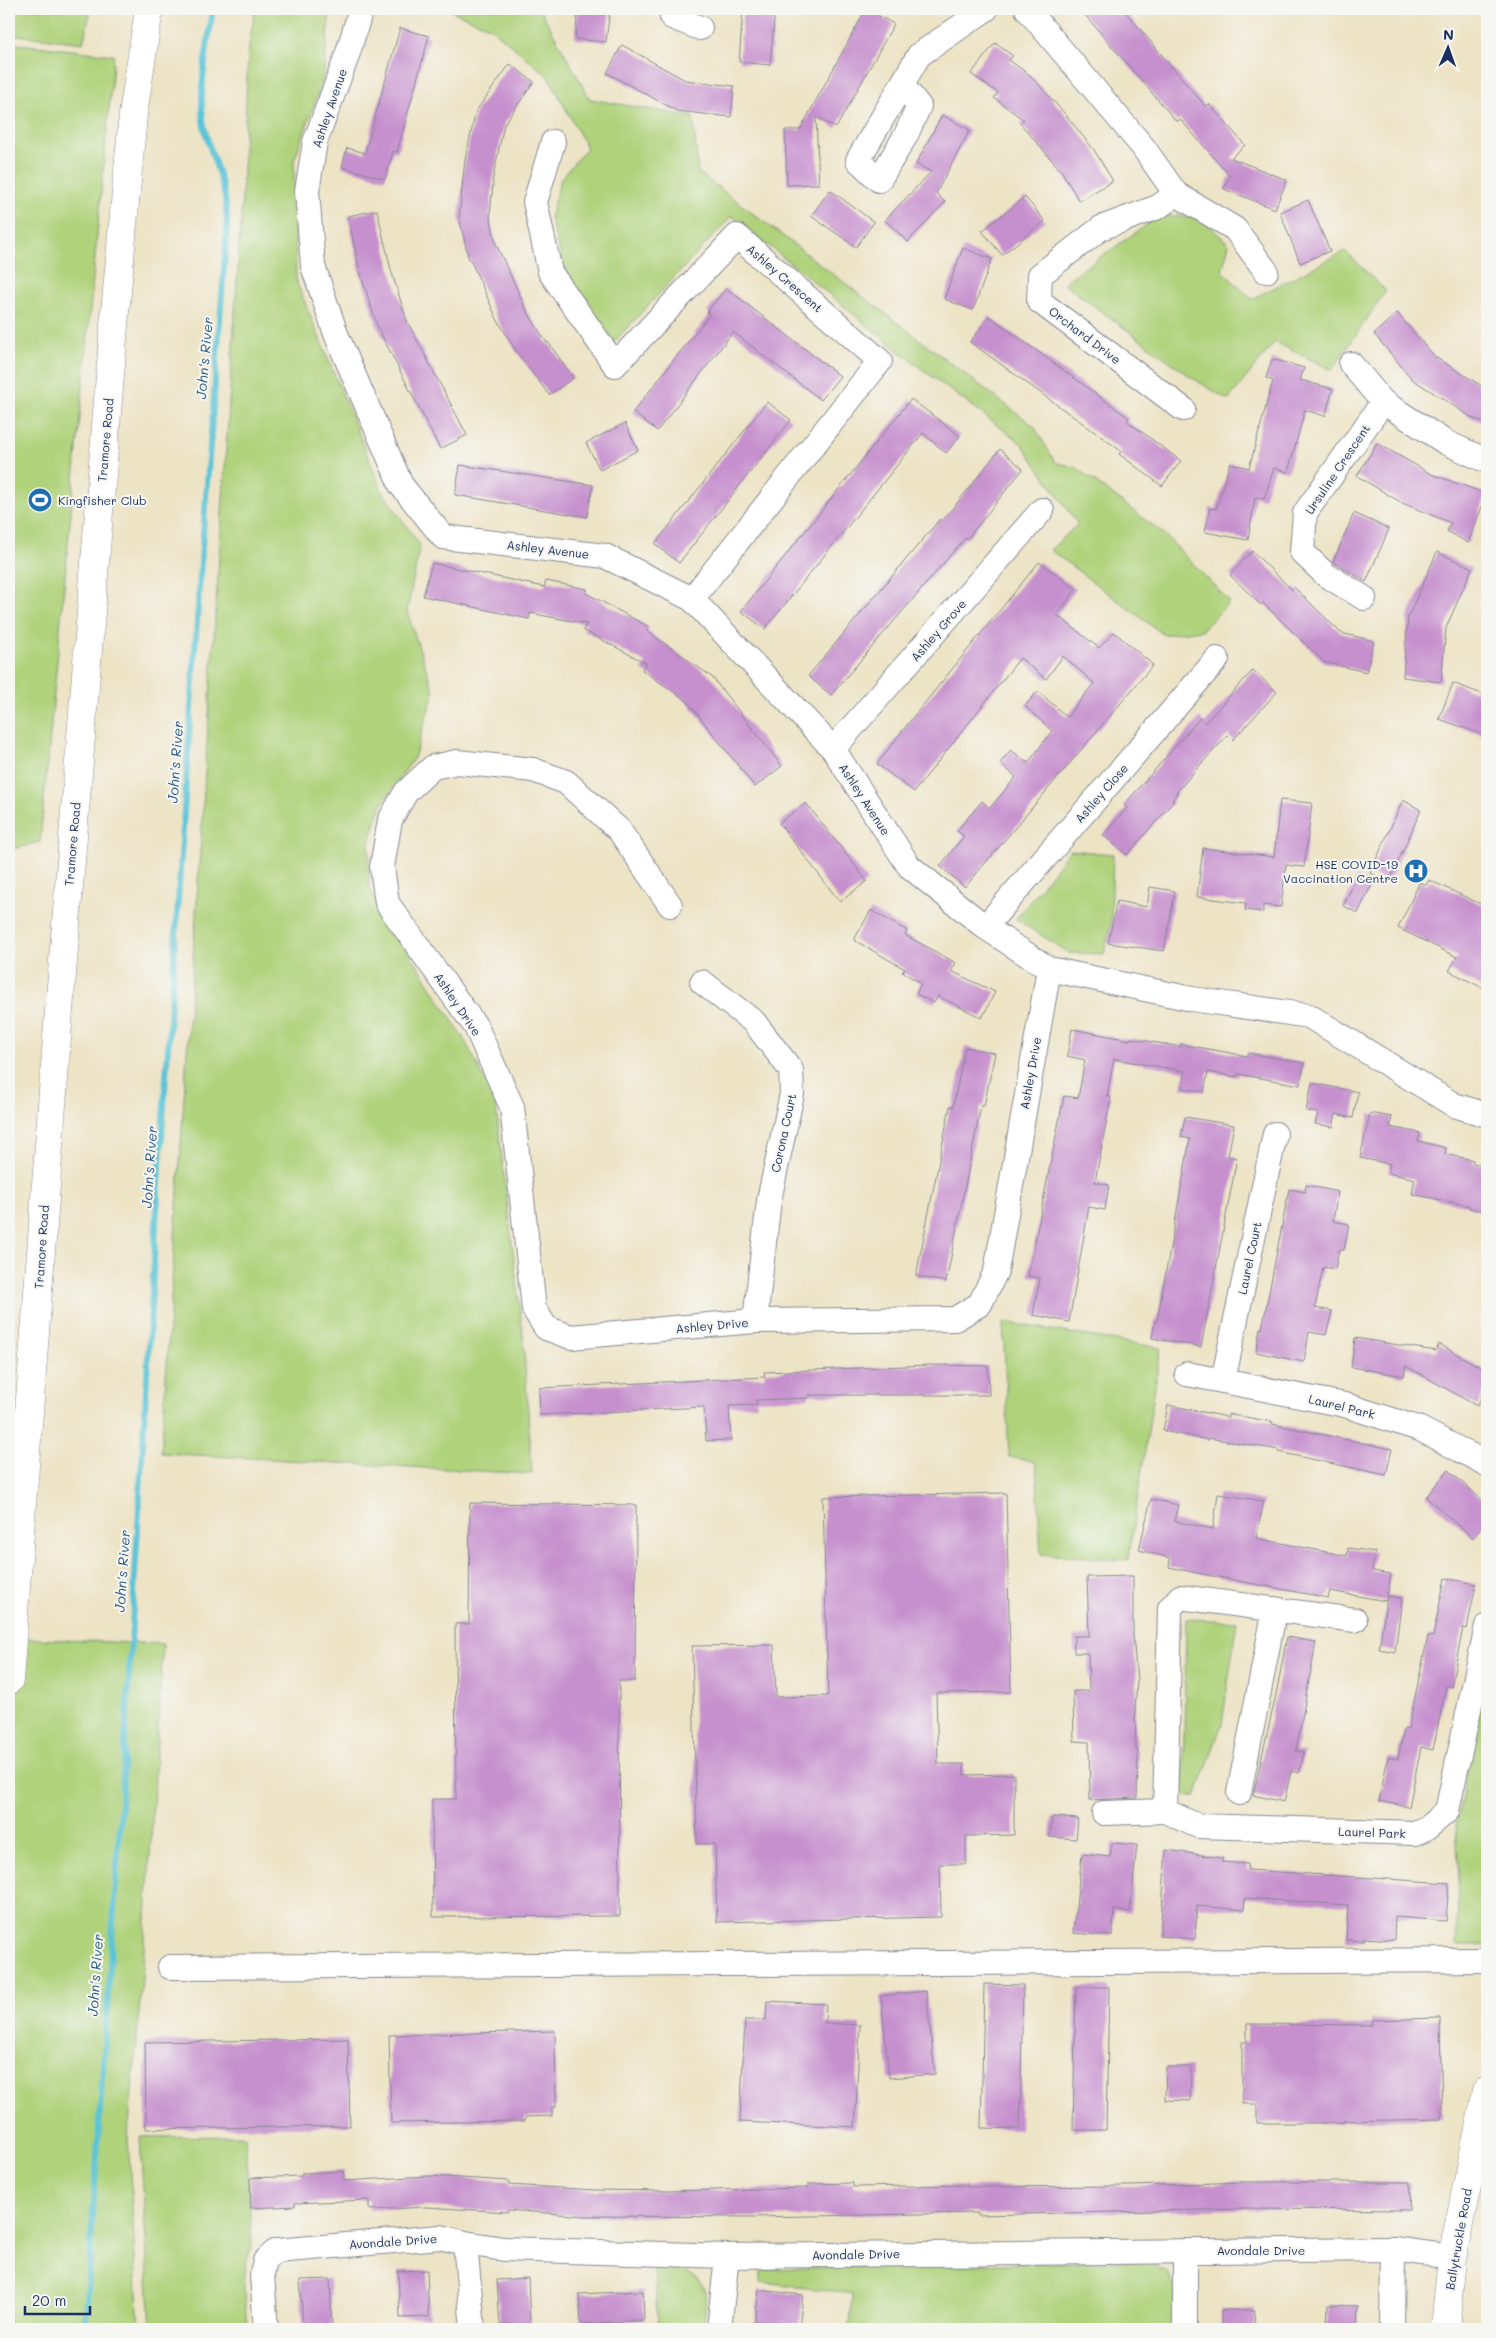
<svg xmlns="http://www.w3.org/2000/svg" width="1496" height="2338" font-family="Mali,sans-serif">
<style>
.green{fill:#afd27a;stroke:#65806c}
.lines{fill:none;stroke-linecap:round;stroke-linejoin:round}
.stream{stroke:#5bc4d7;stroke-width:6}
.building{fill:#c690ce}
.minor-casing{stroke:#848992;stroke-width:26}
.tertiary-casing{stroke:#848992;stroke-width:29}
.secondary-casing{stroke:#848992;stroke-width:29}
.minor{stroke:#fff;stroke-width:24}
.tertiary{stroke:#fff;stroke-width:28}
.secondary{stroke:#fff;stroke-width:28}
.labels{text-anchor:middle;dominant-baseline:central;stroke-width:4;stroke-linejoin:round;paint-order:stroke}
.street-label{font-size:12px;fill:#1b2f5e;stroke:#f6f6f2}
.poi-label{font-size:12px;fill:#1b2f5e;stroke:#f6f6f2;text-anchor:start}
.water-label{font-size:14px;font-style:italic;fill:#2e5c82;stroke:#f6f6f2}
</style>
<rect width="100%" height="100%" fill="#f6f6f2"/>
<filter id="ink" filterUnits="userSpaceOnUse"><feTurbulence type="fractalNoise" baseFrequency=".02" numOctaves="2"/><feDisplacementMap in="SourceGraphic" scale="10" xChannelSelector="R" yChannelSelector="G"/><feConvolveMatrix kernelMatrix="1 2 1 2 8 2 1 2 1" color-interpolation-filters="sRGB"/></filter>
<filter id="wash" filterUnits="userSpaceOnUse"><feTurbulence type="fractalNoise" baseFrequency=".0096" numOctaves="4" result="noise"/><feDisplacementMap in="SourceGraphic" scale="20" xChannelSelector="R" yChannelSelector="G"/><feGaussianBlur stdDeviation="1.12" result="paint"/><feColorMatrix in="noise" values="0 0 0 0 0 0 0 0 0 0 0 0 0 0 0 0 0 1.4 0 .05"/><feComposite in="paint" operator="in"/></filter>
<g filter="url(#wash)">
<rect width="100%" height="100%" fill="#ede3c5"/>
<g class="green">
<polygon points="9,9 91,9 83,43 9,34"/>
<polygon points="255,9 330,9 323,80 294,161 296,281 383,493 420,545 407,612 434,692 414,758 383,802 369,842 369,888 464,1039 495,1099 523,1335 532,1474 161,1453 241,219 248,53"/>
<polygon points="447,9 540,9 590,99 693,117 698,172 1034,426 1055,462 1077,468 1164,534 1230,602 1202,630 1164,635 1050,550 1078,524 1021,443 918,366 732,216 613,343 566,273 550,218 561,178 587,148 548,76 491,28"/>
<polygon points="9,43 114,55 40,842 9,850"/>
<polygon points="1161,215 1202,219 1229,244 1222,271 1252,299 1345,251 1386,291 1332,370 1275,342 1228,400 1191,377 1063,283"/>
<polygon points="1070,850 1113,854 1111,923 1104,954 1069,953 1016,919"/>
<polygon points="1003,1322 1161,1348 1128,1560 1041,1554 1036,1462 1009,1457"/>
<polygon points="1186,1619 1237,1621 1222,1724 1196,1796 1183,1796"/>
<polygon points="9,1638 163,1644 143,1968 128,2136 139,2329 9,2329"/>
<polygon points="1487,1673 1487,1945 1456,1945 1459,1879 1456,1825"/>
<path d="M245,2136L252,2248C238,2272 246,2303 247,2329H151L140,2137Z"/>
<polygon points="1146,2261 1168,2272 1176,2297 1176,2329 850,2329 852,2293 761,2283 761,2269"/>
<path d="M678,2269C713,2281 706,2298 703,2329H658L655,2270Z"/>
</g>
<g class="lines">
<path class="stream" d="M85,2329L123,1776L157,1209L202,547L227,231C227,217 227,203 223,189C218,166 206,144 203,119C199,83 208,45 213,9"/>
</g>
<g id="blocks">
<g class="building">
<polygon points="578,9 610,9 606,42 575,39"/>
<polygon points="743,9 775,10 770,65 739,62"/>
<polygon points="866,9 894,24 836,128 816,117 819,184 787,185 785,130 800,130"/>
<polygon points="1080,9 1123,9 1206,107 1209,104 1245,145 1231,158 1287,180 1275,209 1224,189 1230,176 1180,119 1177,122"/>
<polygon points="400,28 429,36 397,152 393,151 385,179 342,167 347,148 365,153"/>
<polygon points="995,43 1013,56 1009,60 1031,76 1065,114 1094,150 1113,181 1079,201 1062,172 1020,123 1024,120 994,98 998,93 971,74"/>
<polygon points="622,45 685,80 734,86 731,117 677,111 607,73"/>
<polygon points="510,64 534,82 504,124 492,183 493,183 490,216 496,244 527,311 547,343 548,342 573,378 549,395 516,351 497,319 470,259 469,260 459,217 465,160 476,111"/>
<polygon points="942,115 970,130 936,193 945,202 908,242 885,220 931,172 916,164"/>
<polygon points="830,190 874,222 856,247 811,216"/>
<polygon points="1025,197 1045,221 1002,255 982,231"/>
<polygon points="1308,200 1330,251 1300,263 1280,212"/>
<polygon points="377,210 391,270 407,321 467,435 440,449 378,328 360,272 348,216"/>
<polygon points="963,248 992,259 973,310 944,299"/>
<polygon points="726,288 840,376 821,400 733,332 657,431 633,412 710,314 707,312"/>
<polygon points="1397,313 1435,357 1487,389 1487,423 1474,419 1412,379 1374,334"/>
<polygon points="989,316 1129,418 1127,421 1181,461 1162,486 1119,454 1121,451 970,342"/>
<polygon points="1272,359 1304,368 1300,380 1333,389 1325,416 1305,410 1288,472 1274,468 1264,499 1255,497 1248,540 1205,532 1210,508 1216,509 1230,463 1249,468 1273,381 1266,378"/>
<polygon points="911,399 960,436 946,453 923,433 765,629 741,611"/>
<polygon points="767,402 791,420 679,563 655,544"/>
<polygon points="625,423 638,450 600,470 586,443"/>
<polygon points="1377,443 1431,474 1487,494 1468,543 1447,531 1451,523 1402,503 1357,476"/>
<polygon points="1000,449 1023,469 967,539 965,538 831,695 808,676 940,519 942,521 958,502"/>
<polygon points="460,465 593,485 587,517 455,495"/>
<polygon points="1354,513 1389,529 1366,582 1333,562"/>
<polygon points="1252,551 1292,590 1294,587 1341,633 1374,641 1366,672 1324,662 1263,603 1261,605 1230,575"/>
<polygon points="1437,552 1472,568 1446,628 1441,682 1403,677 1408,617"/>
<polygon points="1039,562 1076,589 1057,615 1099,648 1114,632 1153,665 965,887 940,866 964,836 957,831 982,801 990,808 1016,777 1000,763 1011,750 1028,763 1052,731 1025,706 1038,691 1067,717 1094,683 1063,656 1046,679 1020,658 914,792 877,764 910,721"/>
<polygon points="432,563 544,587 546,581 587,589 586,593 649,627 647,631 712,677 782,766 755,787 687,701 642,670 646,663 583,630 587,624 530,613 529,619 423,596"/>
<polygon points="1253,670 1277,692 1233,740 1228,735 1201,764 1176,793 1177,794 1172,800 1174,801 1127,855 1103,835 1127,808 1124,805 1200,718 1205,723"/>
<polygon points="1453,683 1487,696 1487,736 1439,719"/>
<polygon points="1280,800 1312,803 1304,867 1286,865 1281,907 1263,905 1263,912 1245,910 1246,903 1197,897 1203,848 1274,857"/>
<polygon points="1403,800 1421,810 1389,882 1370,873"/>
<polygon points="806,803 867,881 840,902 779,823"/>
<polygon points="1357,877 1372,884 1358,913 1343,906"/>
<polygon points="1429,880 1487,907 1487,990 1449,971 1457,957 1398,928 1420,882 1426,885"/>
<polygon points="1150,887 1175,891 1164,951 1108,943 1117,901 1147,907"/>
<polygon points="871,910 907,931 905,935 956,963 951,971 995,992 982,1018 938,996 934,1003 916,994 921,983 902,972 905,969 854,940"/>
<polygon points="1072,1029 1130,1040 1130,1038 1181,1047 1181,1044 1247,1056 1248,1053 1304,1063 1300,1085 1238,1074 1237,1077 1208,1072 1204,1092 1182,1088 1185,1071 1114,1059 1107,1096 1111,1097 1095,1182 1109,1185 1105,1210 1089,1207 1069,1322 1033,1315 1040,1278 1028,1276 1064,1096 1078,1098 1085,1060 1067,1056"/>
<polygon points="965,1047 995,1053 984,1106 981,1106 946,1282 916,1276 950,1106 953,1107"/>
<polygon points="1312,1083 1358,1092 1353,1118 1336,1114 1333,1127 1315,1124 1318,1113 1306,1111"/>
<polygon points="1370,1113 1392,1117 1390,1127 1420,1133 1418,1141 1446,1148 1445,1154 1473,1160 1473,1163 1487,1166 1487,1212 1469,1208 1470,1206 1412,1194 1415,1179 1388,1173 1390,1164 1360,1158"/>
<polygon points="1185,1117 1234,1125 1228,1156 1237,1158 1201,1347 1152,1338 1155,1321 1157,1321 1190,1139 1181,1137"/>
<polygon points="1306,1185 1338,1192 1333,1221 1349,1224 1344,1250 1339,1250 1335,1269 1323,1267 1315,1308 1332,1311 1326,1335 1309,1332 1304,1362 1256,1352 1260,1328 1262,1329 1289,1189 1305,1192"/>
<polygon points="1355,1338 1436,1351 1439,1344 1487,1371 1487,1387 1477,1406 1406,1366 1404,1376 1351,1367"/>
<polygon points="929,1365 988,1366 989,1395 809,1395 809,1398 756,1400 757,1405 729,1406 731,1440 706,1441 704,1407 540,1415 539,1388 765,1377 764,1372"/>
<polygon points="1168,1405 1228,1417 1228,1414 1273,1422 1272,1424 1392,1449 1386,1475 1278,1452 1279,1450 1209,1438 1209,1440 1163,1431"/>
<polygon points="1448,1470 1487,1504 1487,1522 1473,1538 1426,1497"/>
<polygon points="1006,1493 1011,1692 936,1693 938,1764 964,1764 964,1775 1014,1774 1014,1835 966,1836 966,1864 940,1864 941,1917 717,1922 715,1844 697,1844 692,1646 774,1645 776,1697 828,1696 823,1497"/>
<polygon points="1218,1494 1264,1501 1256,1538 1260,1539 1347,1556 1348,1548 1375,1552 1372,1571 1391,1574 1386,1601 1330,1591 1328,1598 1197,1573 1169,1567 1170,1558 1139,1550 1151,1499 1178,1505 1174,1521 1213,1529"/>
<polygon points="470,1503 636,1505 635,1681 619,1681 620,1916 433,1917 432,1799 456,1799 455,1624 469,1624"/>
<polygon points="1133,1576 1133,1635 1137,1681 1135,1710 1136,1750 1138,1750 1137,1798 1090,1800 1089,1742 1074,1741 1073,1691 1089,1691 1088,1653 1074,1653 1074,1636 1089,1636 1087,1577"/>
<polygon points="1445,1578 1476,1584 1467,1629 1463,1628 1451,1687 1446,1686 1433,1750 1421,1747 1409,1807 1379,1801 1388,1757 1398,1759 1404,1729 1408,1730 1428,1636 1433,1637"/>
<polygon points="1387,1596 1402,1598 1395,1652 1379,1649"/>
<polygon points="1287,1637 1316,1642 1296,1751 1304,1752 1299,1773 1291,1771 1284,1802 1253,1795 1276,1695"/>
<polygon points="1052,1817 1078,1819 1076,1839 1050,1837"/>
<polygon points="1112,1843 1137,1845 1130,1912 1114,1910 1112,1936 1073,1933 1082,1854 1110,1857"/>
<polygon points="1166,1850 1222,1858 1222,1862 1248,1864 1248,1870 1449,1883 1446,1921 1395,1917 1394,1940 1364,1938 1364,1941 1346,1940 1348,1905 1245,1898 1244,1910 1197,1906 1195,1939 1160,1936"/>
<polygon points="984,1984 1023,1985 1020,2129 981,2128"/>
<polygon points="1076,1987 1109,1987 1106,2130 1073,2130"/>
<polygon points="926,1991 935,2074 889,2078 881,1996"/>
<polygon points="767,2001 826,2004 825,2023 860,2025 855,2127 740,2122 745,2020 766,2020"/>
<polygon points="1440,2018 1442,2119 1343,2121 1343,2123 1257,2123 1257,2104 1242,2104 1242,2042 1247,2042 1247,2024 1372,2025 1372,2020"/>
<polygon points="555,2031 556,2107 552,2107 552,2116 525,2117 525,2121 391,2123 389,2035"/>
<polygon points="348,2039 350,2126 146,2129 145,2042"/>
<polygon points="1166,2067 1191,2067 1190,2101 1165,2100"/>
<polygon points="344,2171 344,2181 428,2176 510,2181 509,2185 595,2190 667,2191 808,2188 808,2184 853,2183 853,2187 967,2185 967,2187 1132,2186 1243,2182 1410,2182 1409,2210 1244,2209 978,2215 978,2213 754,2217 585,2216 508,2210 508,2212 426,2207 369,2210 369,2200 295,2203 295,2206 251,2208 250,2178 302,2176 302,2173"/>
<polygon points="427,2270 429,2317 400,2318 398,2271"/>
<polygon points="528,2278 530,2324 500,2325 497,2280"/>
<polygon points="330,2279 332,2326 303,2327 300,2280"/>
<polygon points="759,2290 803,2295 799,2327 792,2327 792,2329 754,2329"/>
<polygon points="643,2291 644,2320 581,2324 579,2294"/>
<polygon points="1328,2305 1358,2306 1357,2329 1327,2329"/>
<polygon points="1221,2310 1255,2310 1254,2329 1221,2329"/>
</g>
</g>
</g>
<g filter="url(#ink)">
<use href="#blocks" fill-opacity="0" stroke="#848992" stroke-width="1"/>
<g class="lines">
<defs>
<g id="minor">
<polyline points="361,9 347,56 315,142 307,191 313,266 336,334 401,485 443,537 605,556 692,599 833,749 909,866 985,927 1049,969 1192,999 1309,1016 1454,1105 1487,1115"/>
<polyline points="673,9 672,17 700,28"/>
<polyline points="1027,9 1143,147 1176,194 1158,207 1101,228 1040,275 1039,301 1183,409"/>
<polyline points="902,85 919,106 906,135 879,180 858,160 919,55 986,9"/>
<polyline points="553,142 535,202 550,272 615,365 737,236 880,361 692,599"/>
<polyline points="1176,194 1235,229 1266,271"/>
<polyline points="1351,364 1383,402"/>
<polyline points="1364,598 1326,575 1302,552 1305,513 1383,402 1445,442 1487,461"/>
<polyline points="833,749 1042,510"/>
<polyline points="670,905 619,830 566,782 533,770 457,762 433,767 406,792 390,820 382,867 387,903 476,1027 512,1107 534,1309 546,1328 571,1337 755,1321 955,1319 980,1304 996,1271 1049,969"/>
<polyline points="985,927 1217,659"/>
<polyline points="702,982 754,1022 791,1070 792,1094 769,1200 755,1321"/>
<polyline points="1187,1374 1345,1405 1420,1429 1487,1464"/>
<polyline points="1223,1381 1275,1134"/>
<polyline points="1355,1620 1180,1597 1170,1608 1165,1811 1198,1826 1415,1833 1428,1827 1447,1811 1487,1626"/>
<polyline points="1239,1793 1275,1609"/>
<polyline points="1104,1813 1165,1811"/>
<polyline points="170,1967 1487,1960"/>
<polyline points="465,2243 473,2329"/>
<polyline points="1185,2251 1185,2329"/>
<polyline points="266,2329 262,2275 265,2261 276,2251 440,2237 465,2243 504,2249 727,2256 1393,2249 1452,2257"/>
<polyline points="719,2329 727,2256"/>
<polyline points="1392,2329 1393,2249"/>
</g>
<polyline id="tertiary" points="1445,2329 1452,2257 1487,2091"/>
<polyline id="secondary" points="9,1680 59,1011 115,313 133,115 149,9"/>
</defs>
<use href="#minor" class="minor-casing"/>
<use href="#tertiary" class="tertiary-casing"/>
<use href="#secondary" class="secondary-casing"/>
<use href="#minor" class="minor"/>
<use href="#tertiary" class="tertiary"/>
<use href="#secondary" class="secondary"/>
</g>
</g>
<defs>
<symbol id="stadium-disc" viewBox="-11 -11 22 22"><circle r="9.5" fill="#1f6fb2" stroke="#f6f6f2"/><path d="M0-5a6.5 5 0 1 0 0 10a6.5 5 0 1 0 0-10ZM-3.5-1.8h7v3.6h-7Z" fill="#fff"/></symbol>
<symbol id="hospital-disc" viewBox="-11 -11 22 22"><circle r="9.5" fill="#1f6fb2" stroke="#f6f6f2"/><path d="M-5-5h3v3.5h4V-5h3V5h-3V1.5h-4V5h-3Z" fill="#fff"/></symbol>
</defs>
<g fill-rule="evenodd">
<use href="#stadium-disc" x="26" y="486" width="28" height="28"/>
<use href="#hospital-disc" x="1402" y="857" width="28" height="28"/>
</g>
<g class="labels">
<g class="street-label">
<text transform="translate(329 108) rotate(-71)">Ashley Avenue</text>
<text transform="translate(785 278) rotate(41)">Ashley Crescent</text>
<text transform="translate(1085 335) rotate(37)">Orchard Drive</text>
<text transform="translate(105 440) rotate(-85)">Tramore Road</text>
<text transform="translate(1337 469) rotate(-56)">Ursuline Crescent</text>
<text transform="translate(548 549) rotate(7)">Ashley Avenue</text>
<text transform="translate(938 630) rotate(-49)">Ashley Grove</text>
<text transform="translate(1101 793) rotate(-49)">Ashley Close</text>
<text transform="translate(865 799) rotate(57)">Ashley Avenue</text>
<text transform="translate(72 844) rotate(-85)">Tramore Road</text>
<text transform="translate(458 1004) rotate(56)">Ashley Drive</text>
<text transform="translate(1030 1073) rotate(-80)">Ashley Drive</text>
<text transform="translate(783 1133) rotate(-78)">Corona Court</text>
<text transform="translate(41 1247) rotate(-86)">Tramore Road</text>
<text transform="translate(1249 1258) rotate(-78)">Laurel Court</text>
<text transform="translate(712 1325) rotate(-5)">Ashley Drive</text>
<text transform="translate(1342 1406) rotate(14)">Laurel Park</text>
<text transform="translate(1372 1832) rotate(2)">Laurel Park</text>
<text transform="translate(1458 2239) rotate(-80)">Ballytruckle Road</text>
<text transform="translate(393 2241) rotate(-4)">Avondale Drive</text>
<text x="1261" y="2250">Avondale Drive</text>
<text transform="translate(856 2254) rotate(-1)">Avondale Drive</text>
</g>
<g class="poi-label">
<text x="58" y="500">Kingfisher Club</text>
<text x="1398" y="864" text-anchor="end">HSE COVID-19<tspan x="1398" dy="14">Vaccination Centre</tspan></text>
</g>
<g class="water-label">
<text transform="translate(204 358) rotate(-85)">John's River</text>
<text transform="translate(175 762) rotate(-86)">John's River</text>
<text transform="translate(149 1167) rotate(-86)">John's River</text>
<text transform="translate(122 1571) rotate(-86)">John's River</text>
<text transform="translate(95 1975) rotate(-86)">John's River</text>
</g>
</g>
<rect width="1496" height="2338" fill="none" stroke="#f6f6f2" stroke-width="30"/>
<g transform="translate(1448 48) rotate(2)" stroke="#f6f6f2" stroke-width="4" paint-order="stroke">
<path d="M0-4L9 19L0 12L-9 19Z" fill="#1b2f5e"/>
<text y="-8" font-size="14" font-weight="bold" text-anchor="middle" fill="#1b2f5e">N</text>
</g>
<path d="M25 2306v8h65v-8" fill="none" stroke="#1b2f5e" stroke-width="2.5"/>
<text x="32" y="2306" font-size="15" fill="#1b2f5e" stroke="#f6f6f2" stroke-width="4" paint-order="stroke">20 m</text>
</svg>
